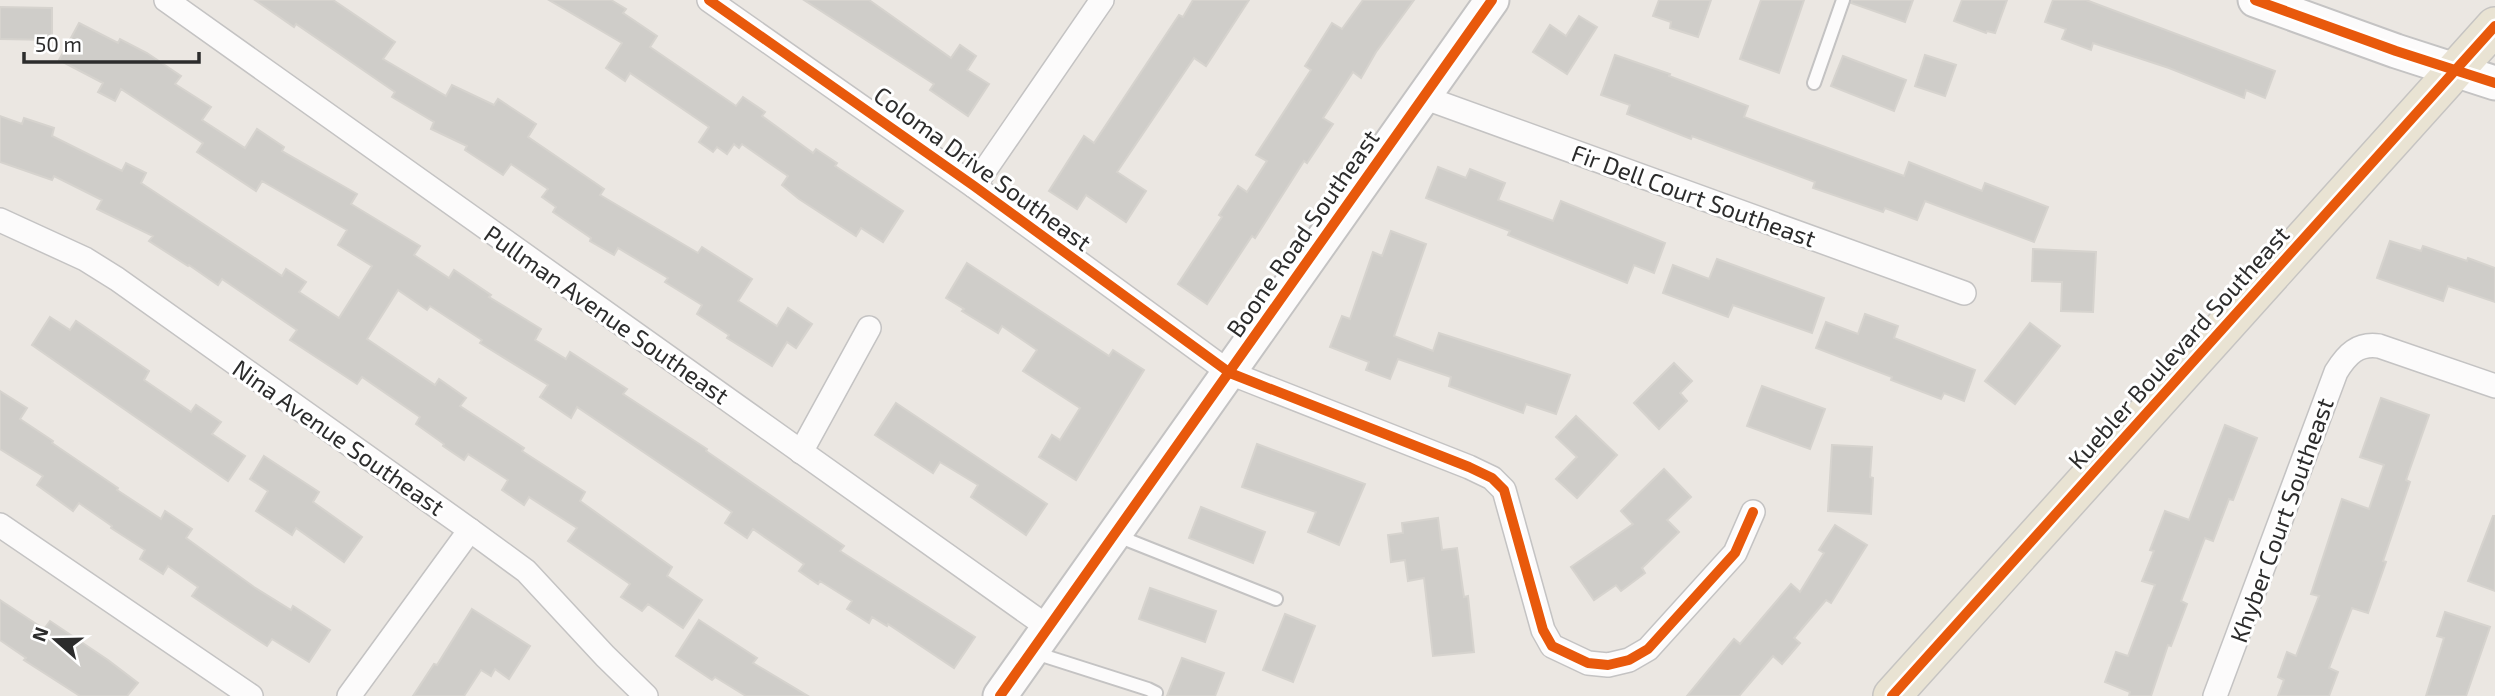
<svg xmlns="http://www.w3.org/2000/svg" width="2495" height="696" font-family="'Exo 2',sans-serif">
<style>
.building{fill:#cfcdc9;stroke:#d6d3ce;stroke-width:2}
.lines{fill:none;stroke-linecap:round;stroke-linejoin:round}
.lane-casing{stroke:#c4c3c3;stroke-width:16}
.street-casing{stroke:#c4c3c3;stroke-width:26}
.secondary-casing{stroke:#c4c3c3;stroke-width:37}
.primary-casing{stroke:#c6c4c2;stroke-width:40}
.lane{stroke:#fcfbfb;stroke-width:12}
.street{stroke:#fcfbfb;stroke-width:23}
.secondary{stroke:#fcfbfb;stroke-width:33}
.primary{stroke:#e9e3d3;stroke-width:37}
.cycleway-casing{stroke:#fff;stroke-width:15}
.cycleway{stroke:#e8590c;stroke-width:10}
.labels{text-anchor:middle;dominant-baseline:central;stroke-width:6;stroke-linejoin:round;paint-order:stroke}
.street-label{font-size:24px;fill:#2c2c2c;stroke:#fff}
</style>
<rect width="100%" height="100%" fill="#ebe7e2"/>
<g class="building">
<polygon points="255,0 333,0 395,42 383,59 446,96 452,85 494,105 498,99 536,124 528,137 604,189 600,195 698,253 702,247 752,279 738,301 777,326 788,308 812,324 796,348 787,342 772,366 727,338 729,335 697,314 702,305 665,282 668,278 618,248 614,255 590,241 591,238 553,212 556,207 542,197 548,189 511,164 503,175 465,150 467,146 431,129 434,122 392,97 395,92 296,24 294,27"/>
<polygon points="549,0 611,0 626,9 623,13 657,36 650,47 736,106 743,97 765,112 762,116 813,153 816,149 837,163 835,166 903,211 883,242 861,228 856,236 799,199 782,185 788,176 742,144 739,148 734,144 727,154 717,147 713,152 699,142 709,127 630,73 625,81 606,68 622,43"/>
<polygon points="804,0 869,0 951,58 960,45 976,56 967,70 989,84 968,116 930,90 934,84"/>
<polygon points="1193,0 1249,0 1206,66 1194,58 1117,172 1146,191 1126,222 1086,195 1077,209 1049,191 1084,136 1094,143 1179,15 1183,17"/>
<polygon points="1363,0 1414,0 1376,52 1361,78 1353,72 1323,118 1333,124 1307,163 1304,161 1255,238 1252,236 1207,304 1178,284 1222,217 1219,215 1238,186 1247,192 1267,161 1256,155 1311,70 1305,66 1332,23 1342,29"/>
<polygon points="1659,0 1711,0 1698,37 1670,28 1671,22 1653,16"/>
<polygon points="1761,0 1804,0 1779,73 1740,59"/>
<polygon points="1852,0 1913,0 1905,22 1851,3"/>
<polygon points="1962,0 2007,0 1995,33 1987,31 1986,33 1954,21"/>
<polygon points="2053,0 2086,0 2275,71 2265,98 2246,90 2244,98 2169,68 2093,43 2091,50 2062,39 2066,29 2045,22"/>
<polygon points="0,7 52,8 52,40 0,39"/>
<polygon points="1579,16 1597,27 1567,74 1533,52 1550,25 1566,36"/>
<polygon points="79,23 118,43 120,39 147,53 181,76 175,84 211,107 202,120 245,148 257,129 284,147 282,151 357,194 351,204 420,246 414,255 449,278 454,270 491,295 489,297 541,329 535,340 566,359 570,352 627,389 623,394 707,449 706,451 844,546 840,551 975,637 954,668 888,624 887,626 872,617 869,623 847,609 852,601 820,581 818,584 799,571 804,564 753,529 747,538 725,523 732,512 577,407 571,418 540,397 548,385 480,343 482,340 430,306 427,310 398,290 367,339 435,385 439,379 466,398 460,406 524,448 522,451 585,492 580,501 672,567 667,576 702,600 683,628 648,604 642,611 621,597 630,584 568,541 577,528 529,497 524,505 502,490 508,480 468,454 464,460 443,446 444,444 416,424 420,417 362,377 357,384 290,340 297,330 222,279 218,285 189,265 188,266 149,241 153,236 97,209 102,200 54,176 52,180 0,162 0,116 22,124 24,118 54,128 52,136 122,171 126,163 146,173 141,183 282,276 286,269 306,282 299,292 339,318 372,266 338,245 347,230 262,181 256,191 197,152 203,143 121,89 115,101 98,92 103,83 59,60"/>
<polygon points="1615,55 1670,74 1669,76 1748,106 1744,117 1904,176 1909,162 1982,191 1985,183 2048,207 2034,242 1925,201 1917,220 1885,208 1883,212 1813,188 1815,182 1692,136 1691,139 1627,114 1630,105 1601,95"/>
<polygon points="1925,55 1956,65 1945,96 1915,86"/>
<polygon points="1843,56 1906,80 1894,111 1831,86"/>
<polygon points="1438,167 1466,178 1470,169 1505,183 1498,200 1553,221 1561,201 1665,243 1654,273 1634,265 1627,283 1508,235 1510,231 1426,198"/>
<polygon points="1391,231 1426,244 1394,336 1433,351 1439,333 1570,375 1556,414 1526,404 1523,413 1449,386 1451,377 1398,359 1390,379 1366,370 1369,362 1330,347 1342,316 1350,319 1373,252 1382,256"/>
<polygon points="2390,241 2421,251 2423,246 2467,261 2468,258 2495,268 2495,302 2448,286 2443,301 2377,278"/>
<polygon points="2033,249 2096,252 2093,312 2061,311 2062,282 2032,281"/>
<polygon points="1717,259 1824,298 1812,333 1733,305 1728,317 1663,293 1673,265 1709,279"/>
<polygon points="967,263 1109,356 1113,350 1144,370 1076,480 1039,457 1052,435 1060,440 1080,408 1023,371 1037,350 1002,326 998,333 962,311 964,309 946,298"/>
<polygon points="1865,314 1898,326 1894,338 1975,370 1964,401 1944,393 1941,399 1891,380 1892,377 1816,348 1826,322 1858,334"/>
<polygon points="50,317 70,330 76,321 149,371 144,380 191,412 196,405 221,422 212,434 245,456 228,481 32,345"/>
<polygon points="2030,323 2060,346 2015,404 1985,381"/>
<polygon points="1674,363 1692,381 1680,393 1687,401 1659,429 1634,403"/>
<polygon points="1762,386 1825,409 1810,449 1747,426"/>
<polygon points="0,391 27,408 20,419 53,441 52,443 118,488 117,490 161,519 165,511 192,529 186,538 254,587 291,610 293,606 330,630 309,662 272,639 267,646 223,617 192,596 198,587 168,566 163,574 140,559 145,550 111,528 112,526 79,503 73,511 37,485 43,476 0,449"/>
<polygon points="2381,398 2429,415 2406,480 2410,482 2383,561 2386,562 2368,613 2352,608 2329,668 2338,672 2329,696 2278,696 2284,680 2278,677 2287,652 2296,656 2319,596 2311,594 2342,499 2369,509 2384,465 2360,457"/>
<polygon points="896,403 1047,504 1026,535 971,497 978,485 940,462 933,473 875,435"/>
<polygon points="1576,416 1617,455 1577,498 1556,479 1577,457 1556,437"/>
<polygon points="2225,425 2257,438 2233,500 2229,499 2213,541 2205,538 2181,601 2187,604 2171,646 2168,645 2151,696 2129,696 2130,692 2105,682 2116,652 2128,656 2155,585 2142,581 2154,551 2150,550 2165,511 2189,520"/>
<polygon points="1257,444 1365,484 1339,545 1308,532 1316,512 1242,487"/>
<polygon points="1832,445 1872,447 1870,477 1873,478 1871,514 1828,511"/>
<polygon points="264,456 319,492 313,502 362,537 344,562 296,528 292,535 256,511 268,491 250,479"/>
<polygon points="1664,469 1691,497 1667,520 1679,532 1642,568 1645,573 1621,591 1616,585 1594,600 1571,567 1633,524 1621,511"/>
<polygon points="1201,507 1265,532 1253,563 1189,538"/>
<polygon points="2493,516 2495,516 2495,591 2468,581"/>
<polygon points="1438,518 1442,550 1457,548 1464,597 1468,596 1474,652 1433,656 1424,578 1408,581 1405,560 1391,562 1388,535 1403,533 1402,523"/>
<polygon points="1835,525 1867,545 1831,603 1826,600 1794,638 1800,643 1782,664 1773,656 1739,696 1687,696 1734,639 1740,644 1791,584 1800,592 1824,553 1819,550"/>
<polygon points="1150,588 1216,611 1205,642 1139,619"/>
<polygon points="0,600 44,629 50,621 108,660 138,683 127,696 80,696 24,660 26,658 0,640"/>
<polygon points="472,609 530,646 509,679 495,669 491,676 481,670 464,696 413,696 434,664 437,665"/>
<polygon points="2445,612 2490,627 2466,696 2426,696 2444,638 2437,636"/>
<polygon points="1285,614 1315,626 1293,682 1263,670"/>
<polygon points="699,620 757,658 753,663 808,696 746,696 715,677 712,680 676,656"/>
<polygon points="1182,658 1224,673 1215,696 1167,696"/>
</g>
<g class="lines">
<defs>
<g id="lane">
<polyline points="1814,83 1843,0"/>
<polyline points="1115,535 1276,599"/>
<polyline points="1032,652 1148,689 1156,693 1155,696"/>
</g>
<g id="street">
<polyline points="166,0 1049,628"/>
<polyline points="709,0 974,186 1230,373 1469,467 1492,478 1504,490 1543,630 1552,646 1588,663 1608,665 1629,660 1648,649 1735,553 1753,512"/>
<polyline points="1423,97 1964,293"/>
<polyline points="974,186 1102,0"/>
<polyline points="0,220 85,259 117,279 470,530 526,571 605,656 646,696"/>
<polyline points="801,452 869,328"/>
<polyline points="0,525 251,696"/>
<polyline points="349,696 470,530"/>
<path d="M2215,696L2336,372C2347,354 2358,343 2379,346L2495,386"/>
</g>
<g id="secondary">
<polyline points="2255,0 2396,51 2495,83"/>
<polyline points="1000,696 1492,0"/>
</g>
<polyline id="primary" points="1892,696 2495,26"/>
</defs>
<use href="#lane" class="lane-casing"/>
<use href="#street" class="street-casing"/>
<use href="#secondary" class="secondary-casing"/>
<use href="#primary" class="primary-casing"/>
<use href="#lane" class="lane"/>
<use href="#street" class="street"/>
<use href="#secondary" class="secondary"/>
<use href="#primary" class="primary"/>
<defs>
<g id="cycleway">
<polyline points="709,0 974,186 1230,373 1469,467 1492,478 1504,490 1543,630 1552,646 1588,663 1608,665 1629,660 1648,649 1735,553 1753,512"/>
<polyline points="2255,0 2396,51 2495,83"/>
<polyline points="1000,696 1492,0"/>
<polyline points="1892,696 2495,26"/>
</g>
</defs>
<use href="#cycleway" class="cycleway-casing"/>
<use href="#cycleway" class="cycleway"/>
</g>
<g class="labels">
<g class="street-label">
<text transform="translate(983 168) rotate(36)">Coloma Drive Southeast</text>
<text transform="translate(1694 195) rotate(20)">Fir Dell Court Southeast</text>
<text transform="translate(1302 233) rotate(-55)">Boone Road Southeast</text>
<text transform="translate(607 314) rotate(35)">Pullman Avenue Southeast</text>
<text transform="translate(2178 347) rotate(-48)">Kuebler Boulevard Southeast</text>
<text transform="translate(339 437) rotate(35)">Nina Avenue Southeast</text>
<text transform="translate(2281 520) rotate(-70)">Khyber Court Southeast</text>
</g>
</g>
<g transform="translate(56 640) rotate(290)" stroke="#ffffff" stroke-width="5" paint-order="stroke">
<path d="M0-5L12 26L0 18L-12 26Z" fill="#2c2c2c"/>
<text y="-10" font-size="19" font-weight="bold" text-anchor="middle" fill="#2c2c2c">N</text>
</g>
<path d="M24 52v10h175v-10" fill="none" stroke="#2c2c2c" stroke-width="3.5"/>
<text x="35" y="52" font-size="21" fill="#2c2c2c" stroke="#ffffff" stroke-width="5" paint-order="stroke">50 m</text>
</svg>
